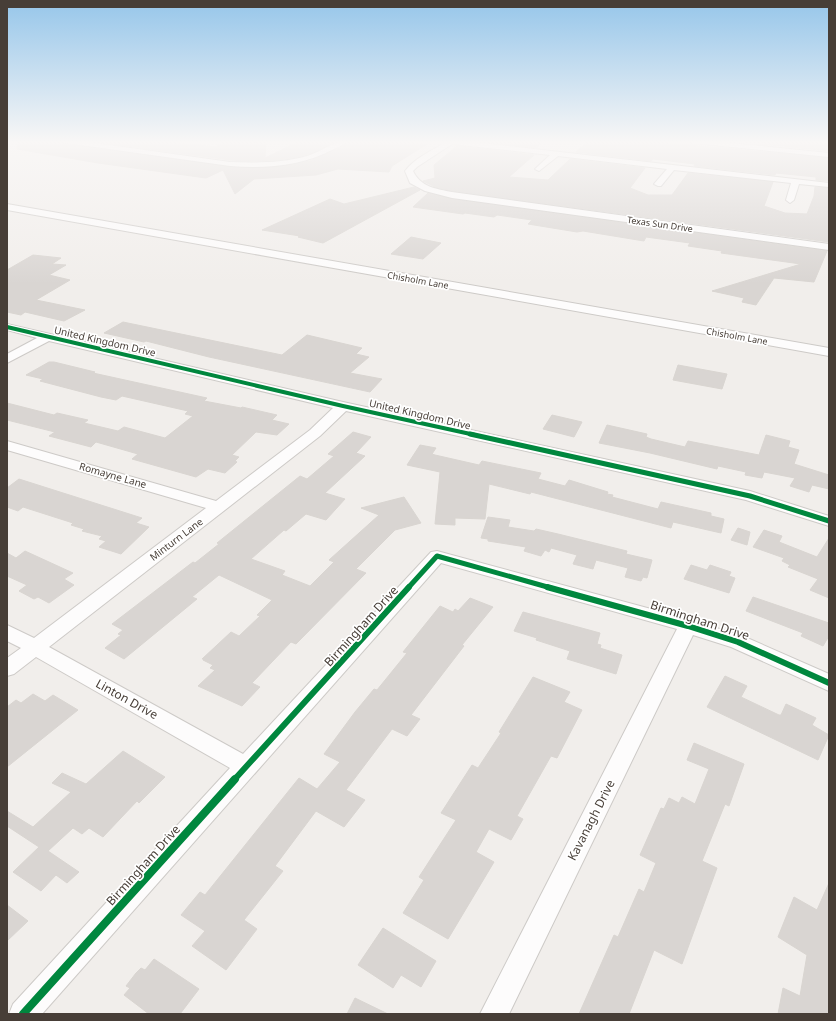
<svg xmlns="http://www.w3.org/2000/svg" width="836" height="1021" font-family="'Noto Sans',sans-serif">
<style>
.building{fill:#d9d5d2;stroke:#d9d5d1}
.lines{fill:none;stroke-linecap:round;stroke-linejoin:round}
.street-casing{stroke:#cdcac7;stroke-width:2}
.street{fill:#fdfcfc;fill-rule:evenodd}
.cycleway-far3-casing{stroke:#fff;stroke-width:6}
.cycleway-far2-casing{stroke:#fff;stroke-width:8}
.cycleway-far1-casing{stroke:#fff;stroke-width:9}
.cycleway-casing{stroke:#fff;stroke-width:10}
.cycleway-far3{stroke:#00873e;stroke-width:4}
.cycleway-far2{stroke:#00873e;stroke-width:5}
.cycleway-far1{stroke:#00873e;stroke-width:6}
.cycleway{stroke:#00873e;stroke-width:8}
.labels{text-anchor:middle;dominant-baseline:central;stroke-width:3.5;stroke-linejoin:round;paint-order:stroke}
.far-street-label{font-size:9px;fill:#473e37;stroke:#fff}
.street-label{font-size:10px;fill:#473e37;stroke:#fff}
.near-street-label{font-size:12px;fill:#473e37;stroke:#fff}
</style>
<rect width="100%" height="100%" fill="#f1eeeb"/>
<g class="building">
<polygon points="18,141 61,141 66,144 230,167 257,168 284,166 310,161 338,149 349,141 400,141 427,144 392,166 389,172 338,169 316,175 254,179 235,194 223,170 206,178 98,163 17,149"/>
<polygon points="91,141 171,141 171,142 217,147 222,141 266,141 265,158 300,141 339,141 312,153 297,157 278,160 249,161 230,160"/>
<polygon points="476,141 541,141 537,148"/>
<polygon points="588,141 646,141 829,158 829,181 816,180 816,177 776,173 775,175 694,166 695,164 653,159 651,161 576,152"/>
<polygon points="735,141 821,142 821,143 829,144 829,151"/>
<polygon points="457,146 534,155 509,177 548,180 570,159 645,168 630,188 648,195 672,195 688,173 773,182 764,206 785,213 807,214 814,196 815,187 829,188 829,242 452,191 435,187 423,181 435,178 434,165"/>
<polygon points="414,187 420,190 323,243 298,237 300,236 262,230 330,199 344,204"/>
<polygon points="428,193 452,199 827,251 814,282 774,278 756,305 742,302 744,298 712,291 801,264 721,253 722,251 688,246 690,243 646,237 644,241 583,231 577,232 528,224 532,220 497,215 494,217 465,213 463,214 413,207"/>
<polygon points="411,237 441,243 423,259 391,254"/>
<polygon points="33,255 61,258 52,264 66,265 49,275 70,280 36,300 85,310 64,321 25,312 21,315 7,312 7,270"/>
<polygon points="123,322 282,355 307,335 362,348 356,354 369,357 350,373 382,379 370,392 209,357 146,341 144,342 104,333"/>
<polygon points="49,362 54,362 95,372 93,373 207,398 204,401 241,408 242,407 277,415 272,420 289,424 277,435 256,432 232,455 239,457 235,461 237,462 225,473 208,469 196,477 132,459 138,454 96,442 91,447 49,436 55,432 7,420 7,403 54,415 57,413 88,420 84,423 118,431 124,427 165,438 193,416 185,414 188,411 122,396 116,400 101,397 40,381 43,379 26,375"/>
<polygon points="678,365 727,374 722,389 673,380"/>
<polygon points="552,415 582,422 574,437 543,429"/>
<polygon points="607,425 647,434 646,437 651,439 685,447 688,441 759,455 766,435 790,441 788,447 799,450 794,464 829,475 829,489 812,485 809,492 790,486 795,478 764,472 762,478 745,475 746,472 718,466 717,469 650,453 599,443"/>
<polygon points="353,432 371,437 356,453 365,456 325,493 345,499 326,520 306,514 286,531 284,530 251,559 285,571 282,575 310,586 334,562 329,560 379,515 361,508 404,497 421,523 395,530 356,569 366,573 296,644 291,642 252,683 260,687 242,706 198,686 215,670 210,668 213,665 203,660 204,659 202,659 231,632 239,636 260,616 257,615 272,600 219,575 192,597 197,599 124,659 105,648 121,635 118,634 123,630 112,624 193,562 195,563 219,544 217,543 300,476 307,479 334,456 328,454"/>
<polygon points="420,445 436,448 432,454 435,455 479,465 482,461 541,473 538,479 565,486 569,480 608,492 607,494 613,495 612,497 658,509 661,502 711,513 711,516 724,519 721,533 673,522 671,528 531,492 530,494 489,484 485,519 455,518 455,525 435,524 440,472 407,465"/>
<polygon points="19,479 142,518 136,523 149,527 121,554 99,547 106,541 99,539 102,536 82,531 84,529 71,525 73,523 23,507 18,511 7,507 7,488"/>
<polygon points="488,517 510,520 508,527 534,531 536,529 558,534 627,551 626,554 652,560 647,578 643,577 641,581 625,577 628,568 596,560 593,569 573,564 577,555 551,548 549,552 545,550 541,556 524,551 526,547 488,541 488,539 481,538"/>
<polygon points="738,528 750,532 747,545 731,540"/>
<polygon points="764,530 782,536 779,542 817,557 829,538 829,598 810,590 818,579 788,567 790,565 782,561 784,558 753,547"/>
<polygon points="25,551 73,573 64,579 74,585 49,603 38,597 34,599 19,591 27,585 7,576 7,553 16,558"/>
<polygon points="691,565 707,570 710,565 731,572 729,576 735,578 729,593 684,579"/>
<polygon points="753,597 829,623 829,636 823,646 801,636 803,633 746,611"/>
<polygon points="470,598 493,607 462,645 464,646 411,715 420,719 407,736 392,729 346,790 365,800 344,827 316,811 275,866 283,871 244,920 257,929 226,970 192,946 205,931 181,915 200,892 205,895 299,778 317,789 340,762 324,754 355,712 374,689 377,690 407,653 403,652 440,606 453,612 455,609 458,611"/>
<polygon points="523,612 600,633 597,644 601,645 600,648 622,655 616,674 567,659 570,651 536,640 537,638 514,631"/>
<polygon points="725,676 747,686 741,697 779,715 781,715 786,704 816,718 812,725 829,735 818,760 707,707"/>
<polygon points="533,677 570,692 564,702 582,710 557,758 551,756 517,816 523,819 511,840 489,829 476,852 494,862 448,939 403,913 424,880 419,877 456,820 441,813 472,765 478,768 501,733 499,732"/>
<polygon points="33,694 45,701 53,695 78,710 7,767 7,707 16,700 21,703"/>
<polygon points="694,743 744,764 729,806 725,804 702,861 717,868 682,964 654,950 629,1014 579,1014 614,935 618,937 639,889 644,892 656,863 640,855 661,808 664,809 669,798 679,803 682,797 695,804 709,769 687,760"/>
<polygon points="123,751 165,777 139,803 137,801 103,837 89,828 82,834 73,828 48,851 79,872 67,883 56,875 41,891 13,872 39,847 7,826 7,811 33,827 71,792 52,783 62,773 86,784"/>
<polygon points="829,883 829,1014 778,1014 783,988 800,996 807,955 778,937 794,897 817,910"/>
<polygon points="7,905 28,921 7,941"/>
<polygon points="383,928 436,961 421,987 401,975 393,988 358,965"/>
<polygon points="154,959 199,989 180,1014 149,1014 124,995 130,988 126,986 136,973 141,968 145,970"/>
<polygon points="355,998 388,1014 347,1014"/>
</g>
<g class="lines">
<defs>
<g id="street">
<path d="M62,141H81L230,162C256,163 282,163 307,156C321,152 333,141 348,141C344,144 339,147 334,149C302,166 266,169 230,166L66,143Z"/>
<path d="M443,141H464L829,183V187L799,184L794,200L790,203L786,200L791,183L674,170L661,186H658L654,184L667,169L558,156L539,171L535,169L550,155L452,144L417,167L413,171C420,187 437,189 452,192L829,244V250L452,198L425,191L410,183L405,171C415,158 431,151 444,143Z"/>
<polygon points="688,141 712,141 829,153 829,157 692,143"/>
<polygon points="7,204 829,348 829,356 7,210"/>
<polygon points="7,324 343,402 750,491 829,516 829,526 746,500 346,411 320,436 49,647 243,754 431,552 437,551 688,619 745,637 829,674 829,691 731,647 693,635 509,1014 480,1014 677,629 441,563 42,1014 9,1014 13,1004 230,768 36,657 14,674 7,676 7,658 21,648 7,641 7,625 34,638 206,508 7,450 7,441 216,501 310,430 333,408 49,341 7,363 7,354 37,338 7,330"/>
</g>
</defs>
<use href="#street" class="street-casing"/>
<use href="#street" class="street"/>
<defs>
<polyline id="cycleway-far3" points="7,327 343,406 475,435"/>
<g id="cycleway-far2">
<polyline points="470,434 750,496 829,521"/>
<polyline points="408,588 437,556 551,588"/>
</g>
<g id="cycleway-far1">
<polyline points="547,587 688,626 738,642 829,683"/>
<polyline points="234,780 409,587"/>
</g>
<polyline id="cycleway" points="23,1014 235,779"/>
</defs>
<use href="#cycleway-far3" class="cycleway-far3-casing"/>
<use href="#cycleway-far2" class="cycleway-far2-casing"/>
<use href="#cycleway-far1" class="cycleway-far1-casing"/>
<use href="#cycleway" class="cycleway-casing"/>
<use href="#cycleway-far3" class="cycleway-far3"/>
<use href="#cycleway-far2" class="cycleway-far2"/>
<use href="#cycleway-far1" class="cycleway-far1"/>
<use href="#cycleway" class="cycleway"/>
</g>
<linearGradient id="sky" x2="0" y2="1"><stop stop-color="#96c6ea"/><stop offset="0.5" stop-color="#f9f7f6"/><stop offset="1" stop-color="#f9f7f6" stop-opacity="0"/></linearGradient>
<rect width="836" height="284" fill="url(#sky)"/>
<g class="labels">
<g class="far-street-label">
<text transform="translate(660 224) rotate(8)">Texas Sun Drive</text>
<text transform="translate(418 280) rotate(10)">Chisholm Lane</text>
<text transform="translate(737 336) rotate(10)">Chisholm Lane</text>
</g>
<g class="street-label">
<text transform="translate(105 341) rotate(13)">United Kingdom Drive</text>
<text transform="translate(420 414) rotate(13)">United Kingdom Drive</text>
<text transform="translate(113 475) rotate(16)">Romayne Lane</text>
<text transform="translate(176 539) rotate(-37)">Minturn Lane</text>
</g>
<g class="near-street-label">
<text transform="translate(700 620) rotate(18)">Birmingham Drive</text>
<text transform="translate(361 626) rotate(-48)">Birmingham Drive</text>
<text transform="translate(127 699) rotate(29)">Linton Drive</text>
<text transform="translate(591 820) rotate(-63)">Kavanagh Drive</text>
<text transform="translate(143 865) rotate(-48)">Birmingham Drive</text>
</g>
</g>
<rect width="836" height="1021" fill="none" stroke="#473e37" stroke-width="16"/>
</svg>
